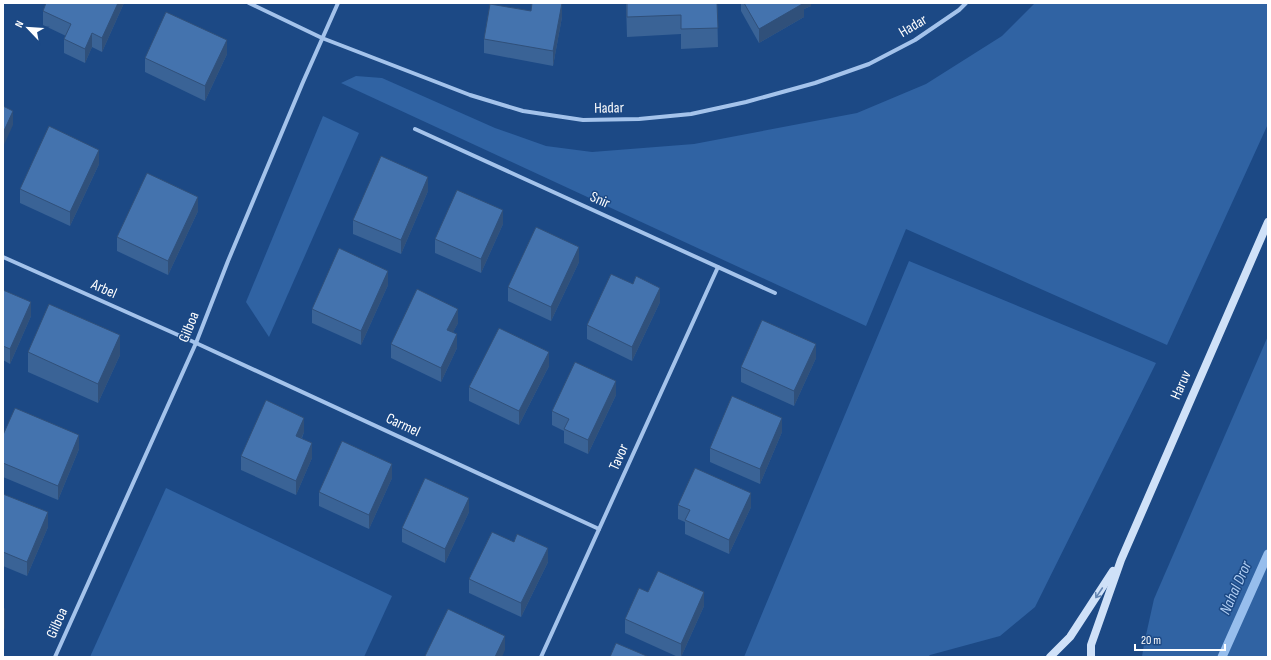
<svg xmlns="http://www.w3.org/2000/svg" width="1271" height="660" font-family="'Sofia Sans Condensed',sans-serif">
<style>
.green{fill:#3063a3}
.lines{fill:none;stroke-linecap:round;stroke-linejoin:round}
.stream{stroke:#97beed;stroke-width:9}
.street{stroke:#a4c3eb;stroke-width:4}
.secondary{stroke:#cfe1f8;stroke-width:8}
.wall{fill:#3a6396}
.shaded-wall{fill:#30507a}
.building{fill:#4473ae;stroke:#30507a}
.oneway{stroke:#6486b3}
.labels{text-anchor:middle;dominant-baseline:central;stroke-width:3;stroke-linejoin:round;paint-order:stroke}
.street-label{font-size:15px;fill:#fff;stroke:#1c4985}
.water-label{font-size:16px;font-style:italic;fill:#afcdf2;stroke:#1c4985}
</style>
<rect width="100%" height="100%" fill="#1c4985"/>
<g class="green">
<polygon points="1035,3 1268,3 1268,124 1167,345 906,229 866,326 341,83 356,76 382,78 495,128 546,146 592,152 694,144 857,113 926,84 1002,36"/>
<polygon points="323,116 359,133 269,337 246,302"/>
<polygon points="909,261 1156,363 1035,607 1000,636 930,655 928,657 744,657"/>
<polygon points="1268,336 1268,657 1142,657 1144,644 1154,599"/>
<polygon points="166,488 392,596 364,657 90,657"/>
</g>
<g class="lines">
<polyline class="stream" points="1222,657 1268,554"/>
<g class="street">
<polyline points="249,3 322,38 470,95 523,111 583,120 639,119 691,114 746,102 815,83 869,64 915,40 959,10 966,3"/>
<polyline points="415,129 775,293"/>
<polyline points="3,257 196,343 599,529"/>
<polyline points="55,657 196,343 228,261 303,82 338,3"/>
<polyline points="541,657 718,267"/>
</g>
<g class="secondary">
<polyline points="1050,657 1070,637 1113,571"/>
<polyline points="1091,657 1091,645 1121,560 1268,222"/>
</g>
</g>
<g class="wall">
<polygon points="124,3 102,52 92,47 85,63 64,53 64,39 66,36 43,25 43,11"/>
<polygon points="626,3 717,3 718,47 681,49 681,34 627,37"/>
<polygon points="741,3 811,3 811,6 804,9 804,17 759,43 741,11"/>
<polygon points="531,11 562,17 553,66 484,53 484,39"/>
<polygon points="227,54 205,101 145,72 145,58"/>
<polygon points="99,164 70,226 20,203 20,189"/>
<polygon points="428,191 401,254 353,234 353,220"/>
<polygon points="198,211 168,275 117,251 117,237"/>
<polygon points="503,224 481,273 435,253 435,239"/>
<polygon points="579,262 551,321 508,301 508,287"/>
<polygon points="388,285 361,345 312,323 312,309"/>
<polygon points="3,290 31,316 10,364 3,360"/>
<polygon points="660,302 632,361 587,339 587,325"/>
<polygon points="458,323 453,332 457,348 441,382 391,358 391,344"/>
<polygon points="28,352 120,355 98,403 28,372"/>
<polygon points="816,358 794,406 741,382 741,367"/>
<polygon points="549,366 519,425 469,401 469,387"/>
<polygon points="616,395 588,454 564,443 564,431 552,425 552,411"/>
<polygon points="304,432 302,438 312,458 296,495 241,470 241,456"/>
<polygon points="782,432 760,484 710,462 710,448"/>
<polygon points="3,435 79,449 58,500 3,477"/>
<polygon points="392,478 369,529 319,506 319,492"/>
<polygon points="3,494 48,527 27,576 3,566"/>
<polygon points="678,505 751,507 729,554 685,534 685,522 678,519"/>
<polygon points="469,512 445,563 402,542 402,528"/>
<polygon points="514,542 548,562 521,617 469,593 469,579"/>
<polygon points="648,592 704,606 681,657 678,657 625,633 625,619"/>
</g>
<g class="shaded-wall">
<polygon points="118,3 124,3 102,52 102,38"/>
<polygon points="562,3 562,17 553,66 553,51"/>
<polygon points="801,3 811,3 811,6 804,9 804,17 759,43 759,29"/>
<polygon points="92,33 92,47 85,63 85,49"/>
<polygon points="227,40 227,54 205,101 205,86"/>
<polygon points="13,111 13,125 3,147 3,133"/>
<polygon points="99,150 99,164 70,226 70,212"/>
<polygon points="428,177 428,191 401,254 401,240"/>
<polygon points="198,197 198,211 168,275 168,261"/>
<polygon points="503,210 503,224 481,273 481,259"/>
<polygon points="579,247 579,262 551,321 551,307"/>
<polygon points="388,271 388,285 361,345 361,331"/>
<polygon points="660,288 660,302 632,361 632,347"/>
<polygon points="31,302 31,316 10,364 10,349"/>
<polygon points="458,309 458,323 447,344 447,330"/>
<polygon points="457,334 457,348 441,382 441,368"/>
<polygon points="120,335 120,355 98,403 98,384"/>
<polygon points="816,344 816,358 794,406 794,391"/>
<polygon points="549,352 549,366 519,425 519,411"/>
<polygon points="616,381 616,395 588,454 588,440"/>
<polygon points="304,418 304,432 296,450 296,436"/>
<polygon points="782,418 782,432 760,484 760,469"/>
<polygon points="79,435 79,449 58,500 58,486"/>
<polygon points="312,443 312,458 296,495 296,481"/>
<polygon points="392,464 392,478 369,529 369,515"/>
<polygon points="751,493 751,507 729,554 729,540"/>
<polygon points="469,498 469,512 445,563 445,549"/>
<polygon points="48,512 48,527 27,576 27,562"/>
<polygon points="548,548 548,562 521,617 521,603"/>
<polygon points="704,592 704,606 681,657 681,644"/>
<polygon points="5,609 5,628 3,633 3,613"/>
<polygon points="505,636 505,650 502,657 495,657"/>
</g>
<g class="building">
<polygon points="46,3 118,3 102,38 92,33 85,49 64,39 71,24 43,11"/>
<polygon points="532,3 562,3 553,51 484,39 490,4 531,11"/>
<polygon points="627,3 717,3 718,28 681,29 681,15 627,17"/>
<polygon points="744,3 804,3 759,29"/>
<polygon points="166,12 227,40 205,86 145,58"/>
<polygon points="3,106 13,111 3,133"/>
<polygon points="49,126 99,150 70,212 20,189"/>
<polygon points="381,156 428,177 401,240 353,220"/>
<polygon points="147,173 198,197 168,261 117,237"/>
<polygon points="457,190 503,210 481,259 435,239"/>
<polygon points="536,227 579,247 551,307 508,287"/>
<polygon points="339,248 388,271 361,331 312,309"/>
<polygon points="611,274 633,284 636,276 660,288 632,347 587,325"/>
<polygon points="417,289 458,309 447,330 457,334 441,368 391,344"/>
<polygon points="3,290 31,302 10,349 3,346"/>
<polygon points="49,304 120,335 98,384 28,352"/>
<polygon points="762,320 816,344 794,391 741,367"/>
<polygon points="499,328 549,352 519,411 469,387"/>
<polygon points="575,362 616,381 588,440 564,429 569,419 552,411"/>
<polygon points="732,396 782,418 760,469 710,448"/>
<polygon points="266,400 304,418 296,436 312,443 296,481 241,456"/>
<polygon points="15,408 79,435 58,486 3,463 3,435"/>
<polygon points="342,441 392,464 369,515 319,492"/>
<polygon points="695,468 751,493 729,540 685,520 690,510 678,505"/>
<polygon points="425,478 469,498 445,549 402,528"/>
<polygon points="3,494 48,512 27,562 3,552"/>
<polygon points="492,532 514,542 517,534 548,548 521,603 469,579"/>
<polygon points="658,571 704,592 681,644 625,619 639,588 648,592"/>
<polygon points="3,608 5,609 3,613"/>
<polygon points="448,609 505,636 495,657 427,657 425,656"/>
<polygon points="616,643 649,657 610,657"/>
</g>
<defs><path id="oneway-shaft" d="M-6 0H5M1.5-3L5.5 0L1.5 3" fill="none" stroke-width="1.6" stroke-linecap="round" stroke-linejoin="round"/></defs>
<use class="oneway" href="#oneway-shaft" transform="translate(1099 593) rotate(124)"/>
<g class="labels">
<g class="street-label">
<text transform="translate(913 26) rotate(-31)">Hadar</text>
<text transform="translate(609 108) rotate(-1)">Hadar</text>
<text transform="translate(600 200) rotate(24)">Snir</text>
<text transform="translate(104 289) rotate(24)">Arbel</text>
<text transform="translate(189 327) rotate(-68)">Gilboa</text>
<text transform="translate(1181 385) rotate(-66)">Haruv</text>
<text transform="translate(403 425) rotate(25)">Carmel</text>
<text transform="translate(619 457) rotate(-66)">Tavor</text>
<text transform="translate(57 623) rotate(-66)">Gilboa</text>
</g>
<g class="water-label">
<text transform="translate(1236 588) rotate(-66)">Nahal Dror</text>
</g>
</g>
<rect width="1271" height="660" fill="none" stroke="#ffffff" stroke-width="8"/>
<g transform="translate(28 28) rotate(295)" stroke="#1c4985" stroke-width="3" paint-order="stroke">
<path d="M0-3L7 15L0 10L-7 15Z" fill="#ffffff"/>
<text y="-6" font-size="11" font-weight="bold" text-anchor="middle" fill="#ffffff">N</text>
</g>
<path d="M1135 644v6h90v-6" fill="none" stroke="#ffffff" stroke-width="2"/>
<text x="1141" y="644" font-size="12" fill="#ffffff" stroke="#1c4985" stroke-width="3" paint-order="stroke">20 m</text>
</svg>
